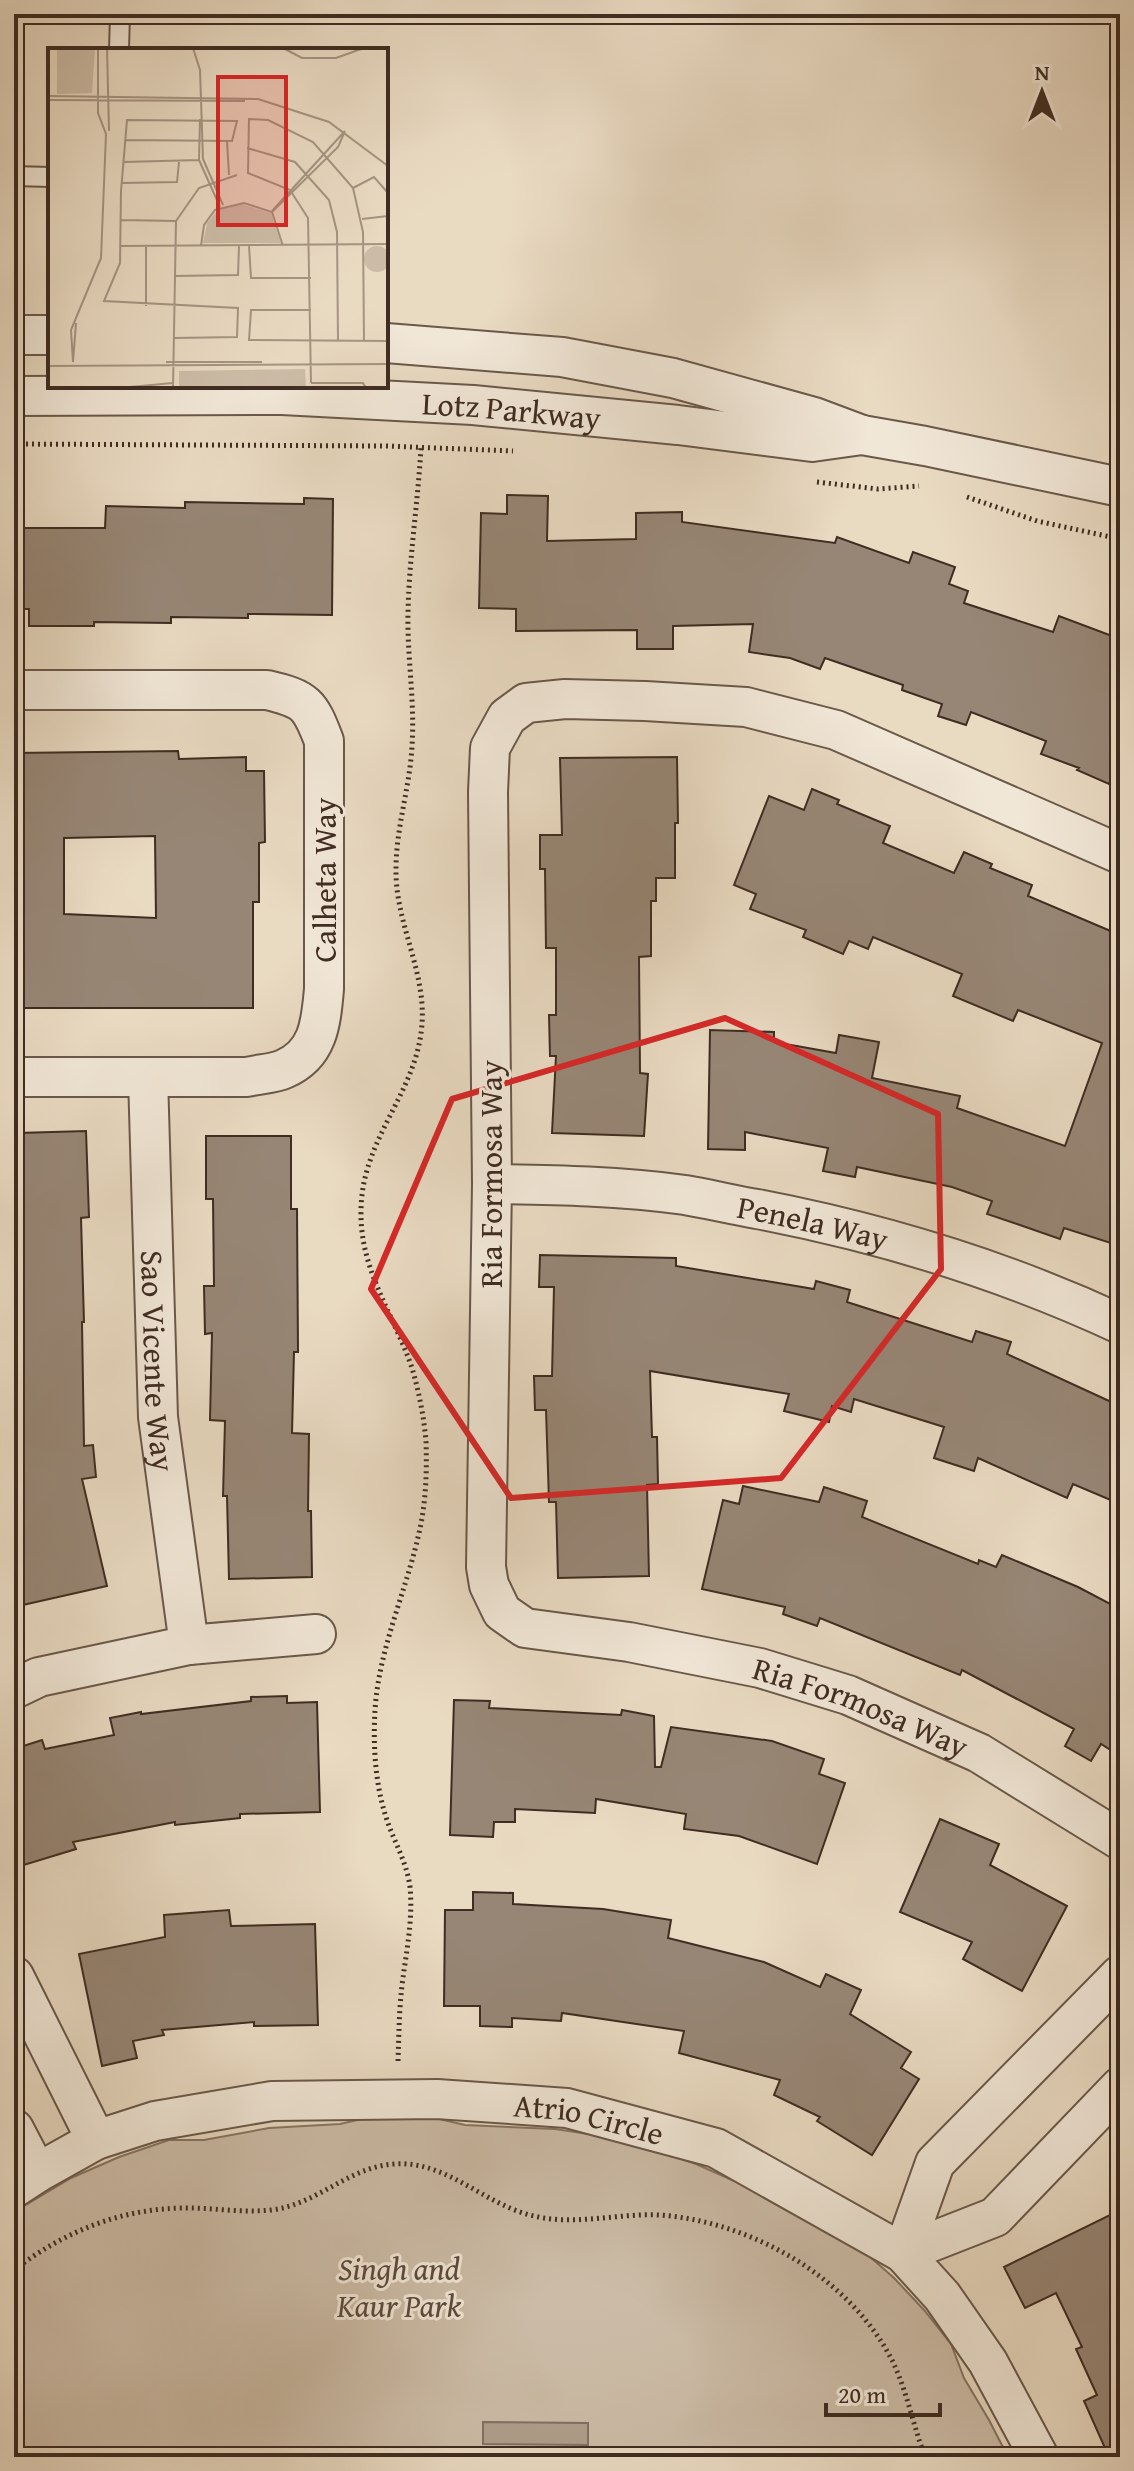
<svg xmlns="http://www.w3.org/2000/svg" width="1134" height="2471" font-family="'Gentium Book Plus',serif">
<style>
.green{fill:#ccbca7;stroke:#867464;stroke-width:2}
.water{fill:#af9f8c;stroke:#827162;stroke-width:2}
.building{fill:#978675;stroke:#3f2c22;stroke-width:2;fill-rule:evenodd}
.lines{fill:none;stroke-linecap:round;stroke-linejoin:round}
.service-casing{stroke:#6a584a;stroke-width:22}
.minor-casing{stroke:#6a584a;stroke-width:42}
.path{stroke:#3f2c22;stroke-width:5;stroke-dasharray:2 4;stroke-linecap:butt}
.service{stroke:#f1e7d7;stroke-width:18}
.minor{stroke:#f1e7d7;stroke-width:38}
.marked{fill:none;stroke:#d62828;stroke-width:6;stroke-linejoin:round}
.labels{text-anchor:middle;dominant-baseline:central;stroke-width:6;stroke-linejoin:round;paint-order:stroke}
.street-label{font-size:32px;fill:#3f2c22;stroke:#f1e7d7}
.park-label{font-size:32px;font-style:italic;fill:#5b493d;stroke:#f1e7d7}
.inset-road{fill:none;stroke:#a59482;stroke-width:2}
.view{fill:#d62828;fill-opacity:0.15;stroke:#d62828;stroke-width:4}
.inset-edge{fill:none;stroke:#3f2c22;stroke-width:4}
</style>
<rect width="100%" height="100%" fill="#e9dac2"/>
<filter id="stains"><feTurbulence type="fractalNoise" baseFrequency=".0025" numOctaves="4"/><feColorMatrix values="0 0 0 0 .2 0 0 0 0 .09 0 0 0 0 .02 0 0 0 .5 -.17"/></filter>
<radialGradient id="worn" r=".72"><stop offset=".6" stop-color="#630" stop-opacity="0"/><stop offset="1" stop-color="#630" stop-opacity=".3"/></radialGradient>
<polygon class="green" points="375,2116 426,2116 465,2125 555,2129 602,2136 649,2148 696,2164 741,2184 860,2248 894,2278 924,2310 951,2344 964,2378 989,2420 1008,2457 14,2457 14,2212 71,2178 119,2157 169,2140 204,2140 269,2128 340,2124"/>
<polygon class="water" points="483,2422 588,2423 588,2445 483,2444"/>
<g class="building">
<polygon points="507,495 548,496 547,541 636,539 636,513 682,512 682,522 835,543 837,537 909,563 913,552 955,567 949,584 968,591 964,603 1053,632 1059,616 1120,639 1120,759 1109,784 1077,770 1079,768 1041,754 1046,741 971,712 966,725 938,716 942,704 902,690 903,685 825,658 820,669 790,658 749,652 753,624 673,626 673,649 637,649 637,630 516,631 516,609 479,608 481,513 507,514"/>
<polygon points="304,498 333,499 332,615 248,614 248,618 171,617 171,623 94,622 94,626 29,626 29,609 14,609 14,528 105,528 106,506 185,508 185,502 304,504"/>
<path d="M178,751L179,759L246,757V771H264L265,842L259,843V902H253V1008H14V753ZM155,836L156,918L64,914V838Z"/>
<polygon points="677,757 678,823 675,823 675,878 656,878 656,901 651,901 651,956 639,957 640,1073 648,1074 644,1136 552,1133 556,1056 550,1056 549,1015 556,1015 556,948 546,948 545,869 540,869 540,835 562,835 560,758"/>
<polygon points="812,789 839,800 837,804 890,826 883,843 954,873 964,852 992,864 990,868 1032,885 1028,896 1120,935 1120,1246 1064,1228 1060,1239 1017,1224 987,1214 992,1201 952,1187 857,1167 855,1177 823,1171 828,1148 745,1132 745,1150 708,1149 710,1030 774,1032 774,1042 836,1053 839,1035 879,1042 872,1078 960,1096 957,1108 1065,1146 1102,1043 1018,1010 1013,1021 953,996 962,974 873,937 868,949 849,941 843,954 803,937 806,930 750,909 756,894 734,885 769,796 804,810"/>
<polygon points="86,1131 89,1217 81,1218 84,1322 82,1322 84,1446 93,1445 96,1477 82,1479 107,1586 14,1607 14,1261 22,1261 18,1133"/>
<polygon points="206,1136 291,1136 291,1209 297,1209 298,1352 294,1352 292,1433 309,1434 308,1511 311,1511 312,1577 229,1579 227,1496 223,1496 225,1421 210,1420 212,1333 205,1334 204,1286 214,1286 213,1199 206,1199"/>
<polygon points="540,1255 676,1258 676,1266 814,1289 816,1281 850,1290 847,1302 972,1342 976,1331 1011,1342 1007,1354 1120,1406 1120,1504 1073,1484 1067,1498 978,1458 974,1471 934,1458 944,1427 854,1399 851,1412 832,1406 829,1422 784,1411 789,1394 650,1371 652,1437 657,1437 658,1484 647,1485 649,1576 558,1578 556,1502 549,1502 546,1410 535,1410 534,1376 552,1376 554,1287 539,1287"/>
<polygon points="743,1486 819,1502 824,1487 867,1501 862,1517 978,1564 979,1560 996,1567 1002,1555 1078,1587 1120,1609 1120,1756 1101,1744 1091,1761 1065,1746 1074,1729 962,1670 960,1675 820,1618 817,1626 783,1614 785,1607 702,1589 723,1500 739,1504"/>
<polygon points="287,1696 287,1703 317,1702 320,1812 240,1814 240,1818 175,1825 175,1822 73,1842 76,1849 14,1868 14,1749 42,1740 45,1749 114,1735 110,1718 141,1712 141,1714 251,1701 251,1697"/>
<polygon points="454,1700 490,1701 489,1708 621,1715 622,1710 654,1716 655,1767 661,1767 671,1727 772,1741 824,1759 819,1774 845,1783 817,1864 739,1836 684,1829 686,1814 596,1799 595,1813 515,1809 515,1822 494,1822 493,1837 450,1835"/>
<polygon points="940,1819 999,1844 990,1865 1067,1906 1022,1991 963,1959 972,1942 900,1912"/>
<polygon points="473,1892 513,1893 513,1904 603,1909 671,1920 668,1938 764,1962 820,1987 826,1974 861,1990 850,2014 911,2052 901,2068 919,2079 872,2155 817,2121 820,2117 774,2095 780,2080 679,2053 684,2031 562,2013 561,2021 512,2018 512,2027 480,2026 480,2006 444,2006 445,1910 473,1910"/>
<polygon points="229,1910 231,1926 315,1924 318,2025 254,2026 254,2022 162,2030 164,2035 133,2041 137,2058 102,2066 79,1954 165,1937 164,1915"/>
<polygon points="1112,2214 1120,2230 1120,2457 1109,2457 1084,2401 1097,2395 1076,2349 1082,2347 1056,2293 1025,2308 1004,2267"/>
</g>
<g class="lines">
<defs>
<g id="service">
<polyline points="119,50 120,14"/>
<polyline points="14,176 50,177"/>
</g>
<g id="minor">
<polyline points="14,335 50,335"/>
<polyline points="386,343 562,357 673,378 814,417 862,435 925,446 1120,487"/>
<path id="s1" d="M14,396L282,395L473,405L678,425L812,442L862,435"/>
<path d="M14,690H267C306,699 310,704 324,741V989C321,1022 319,1054 284,1069C273,1074 258,1074 247,1077H14"/>
<path id="s2" d="M1120,854L836,730L746,707L645,701L565,699L526,703L507,717L490,748L488,792L492,1184L486,1567L489,1585L502,1612L525,1628L629,1642L760,1668L848,1695L979,1753L1120,1840"/>
<path id="s3" d="M148,1077L158,1417L189,1645"/>
<path id="s4" d="M492,1184C556,1185 621,1186 685,1195C709,1199 733,1205 757,1209C882,1233 1004,1270 1120,1324"/>
<polyline points="14,1689 39,1677 189,1645 316,1634"/>
<polyline points="14,1976 96,2140"/>
<polyline points="14,2129 37,2173"/>
<path id="s5" d="M14,2188L37,2173L96,2140L155,2121L272,2101L437,2099L567,2108L716,2148L903,2253L942,2296L988,2362L1039,2457"/>
<polyline points="903,2253 935,2163 1120,1975"/>
<polyline points="903,2253 995,2217 1120,2087"/>
</g>
</defs>
<use href="#service" class="service-casing"/>
<use href="#minor" class="minor-casing"/>
<g class="path">
<polyline points="14,444 385,446 513,451"/>
<polyline points="817,482 878,489 919,486"/>
<polyline points="967,497 1037,521 1120,539"/>
<path d="M398,2061C399,2033 399,2006 403,1978C407,1948 413,1918 410,1887C407,1862 393,1840 386,1817C375,1783 373,1745 375,1710C379,1648 406,1592 419,1533C426,1503 427,1472 426,1442C424,1417 419,1392 412,1368C394,1315 360,1270 361,1212C361,1138 417,1094 422,1024C426,971 395,922 396,869C396,827 410,787 412,746C415,701 407,657 408,613C409,558 418,503 421,447"/>
<path d="M14,2270C65,2231 122,2208 187,2208C215,2208 243,2213 271,2210C317,2205 348,2167 394,2164C447,2160 484,2205 534,2216C575,2226 618,2213 660,2215C752,2222 849,2277 892,2360C907,2391 913,2425 925,2457"/>
</g>
<use href="#service" class="service"/>
<use href="#minor" class="minor"/>
</g>
<path class="marked" d="M725,1018L938,1114L941,1269L781,1478L511,1498L371,1289L452,1099Z"/>
<g class="labels">
<g class="street-label">
<text stroke="none"><textPath href="#s1" startOffset="498">Lotz Parkway</textPath></text>
<text transform="translate(324 880) rotate(-90)">Calheta Way</text>
<text transform="translate(490 1174) rotate(-90)">Ria Formosa Way</text>
<text stroke="none"><textPath href="#s4" startOffset="324">Penela Way</textPath></text>
<text stroke="none"><textPath href="#s3" startOffset="284">Sao Vicente Way</textPath></text>
<text stroke="none"><textPath href="#s2" startOffset="1924">Ria Formosa Way</textPath></text>
<text stroke="none"><textPath href="#s5" startOffset="594">Atrio Circle</textPath></text>
</g>
<g class="park-label">
<text x="399" y="2268">Singh and<tspan x="399" dy="37">Kaur Park</tspan></text>
</g>
</g>
<g transform="translate(48 48)">
<rect width="340" height="340" fill="#e9dac2"/>
<path d="M9,0H47L44,45L9,46ZM193,156L223,165L233,195H155L159,175L170,162ZM316 211a13 13 0 1 1 26 0a13 13 0 1 1-26 0ZM257,321L258,340H131V323Z" fill="#ccbca7"/>
<path class="inset-road" d="M59,0L61,83M145,0L152,22L155,111L175,157M235,0L254,10H288L316,0M0,48L210,51L281,74L340,118M0,52L197,53M152,71L151,112L172,159M78,92L184,93L189,73L79,72L73,143L72,215L56,253L190,260L189,289L126,290M179,93L181,127M199,100L247,114L281,152L289,184L290,293M76,114L151,112M73,135L129,134L131,114M305,140L326,129L340,145M224,163L297,83M224,164L290,99L297,83M314,171L340,168M73,172L128,173M73,198L340,196M98,198V258M153,198L156,177L167,162L196,155L224,164L235,198M201,198L203,230H263M126,228L190,227L191,198M263,262H203L201,292L340,293M25,314L23,282L53,210L58,86L50,65V0M25,314L28,275M118,314H214M0,318L340,316M263,335L260,170L242,142L200,125L201,71L220,72L265,94L305,140L315,184L316,293M263,335H315L318,340M2,340H44M71,340L125,335M125,340L128,173L151,140L189,127"/>
<path class="view" d="M170,29H238V177H170Z"/>
<rect width="340" height="340" class="inset-edge"/>
</g>
<rect width="1134" height="2471" fill="none" stroke="#e9dac2" stroke-width="48"/>
<rect x="16" y="16" width="1102" height="2439" fill="none" stroke="#3f2c22" stroke-width="4"/>
<rect x="24" y="24" width="1086" height="2423" fill="none" stroke="#3f2c22" stroke-width="2"/>
<g transform="translate(1042 92)" stroke="#f1e7d7" stroke-width="6" paint-order="stroke">
<path d="M0-6L14 30L0 20L-14 30Z" fill="#3f2c22"/>
<text y="-12" font-size="22" font-weight="bold" text-anchor="middle" fill="#3f2c22">N</text>
</g>
<path d="M826 2403v12h114v-12" fill="none" stroke="#3f2c22" stroke-width="4"/>
<text x="838" y="2403" font-size="24" fill="#3f2c22" stroke="#f1e7d7" stroke-width="6" paint-order="stroke">20 m</text>
<rect width="100%" height="100%" filter="url(#stains)"/>
<rect width="100%" height="100%" fill="url(#worn)"/>
</svg>
